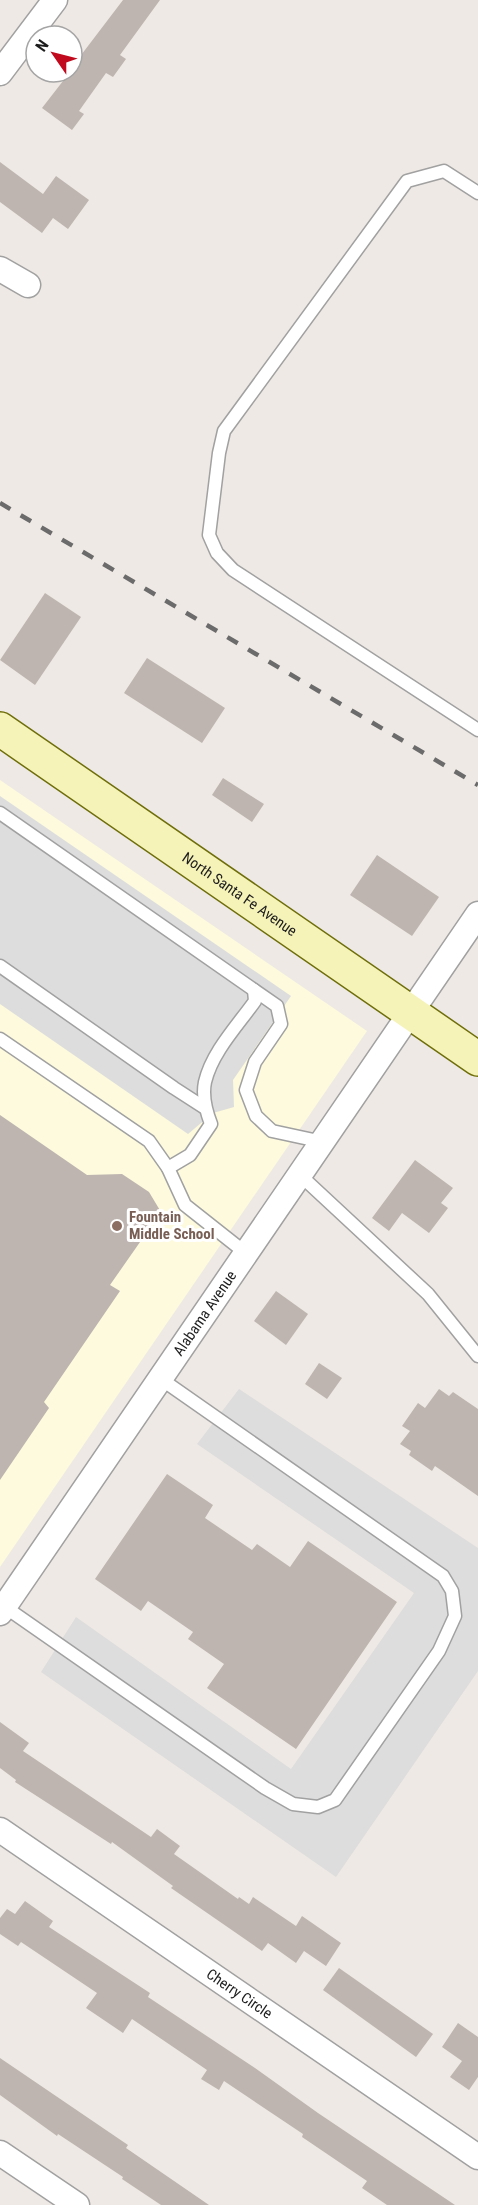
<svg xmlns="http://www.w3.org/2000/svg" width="478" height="2205" font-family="'Roboto Condensed',sans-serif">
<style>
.education{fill:#fdfadd}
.parking{fill:#ddd}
.building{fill:#beb5b0}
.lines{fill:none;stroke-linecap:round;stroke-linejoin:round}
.service-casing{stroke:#a1a1a1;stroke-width:15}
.minor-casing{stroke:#a1a1a1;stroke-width:27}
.secondary-casing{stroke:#6e6e0a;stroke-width:36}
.service{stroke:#fff;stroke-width:12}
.minor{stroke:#fff;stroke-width:24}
.secondary{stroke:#f6f3b9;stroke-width:33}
.rail{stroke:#6b6b6b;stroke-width:4.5;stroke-dasharray:12 12;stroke-linecap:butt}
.education-dot{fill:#8d6e63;stroke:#fff;stroke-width:2}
.labels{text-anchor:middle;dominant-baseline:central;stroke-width:6;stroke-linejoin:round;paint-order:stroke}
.street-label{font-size:15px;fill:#1d1d1d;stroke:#fff}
.education-label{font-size:15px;font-weight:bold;fill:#785e54;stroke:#fff;text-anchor:start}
</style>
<rect width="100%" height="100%" fill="#eee9e4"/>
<polygon class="education" points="0,780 367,1031 0,1567"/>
<g class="parking">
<polygon points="0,796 291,996 233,1080 234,1107 213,1113 188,1134 0,1004"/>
<polygon points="239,1389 478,1548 478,1671 336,1877 41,1672 76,1617 291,1769 414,1593 197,1444"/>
</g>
<g class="building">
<polygon points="123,0 160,0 120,55 126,59 113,77 106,73 79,111 84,114 72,130 42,108 70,72 72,72 72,67"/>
<polygon points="0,162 43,194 56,176 89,200 68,229 53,218 42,233 0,202"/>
<polygon points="45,593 81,617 35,685 0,660"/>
<polygon points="147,658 225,708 202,743 124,693"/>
<polygon points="223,778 264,804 252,822 212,795"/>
<polygon points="377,855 439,897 412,936 350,895"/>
<polygon points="0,1115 87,1175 122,1174 149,1192 161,1212 110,1285 120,1291 44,1402 49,1408 0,1480"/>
<polygon points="415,1160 453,1188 441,1203 448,1208 429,1233 402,1213 389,1231 372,1218"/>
<polygon points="276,1291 308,1314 286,1345 254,1321"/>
<polygon points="319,1363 342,1378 327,1399 305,1384"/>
<polygon points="439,1389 449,1396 453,1392 478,1409 478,1496 435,1466 432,1471 409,1455 411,1451 400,1444 410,1431 402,1426 418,1403 425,1408"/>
<polygon points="167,1474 213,1505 205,1518 252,1550 257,1544 290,1567 308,1541 397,1602 296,1749 207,1688 224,1664 188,1639 193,1632 148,1601 141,1611 95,1579"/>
<polygon points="0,1722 29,1743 23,1751 151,1837 157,1829 180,1846 174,1854 238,1899 239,1897 249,1904 253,1897 296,1926 302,1916 341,1943 326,1966 304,1951 296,1963 268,1943 262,1951 171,1888 173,1886 112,1842 111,1844 15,1782 16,1780 0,1768"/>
<polygon points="25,1901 53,1921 49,1927 150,1993 148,1997 255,2068 318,2113 455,2205 387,2205 362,2188 367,2181 302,2137 303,2134 224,2081 219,2090 201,2079 207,2070 132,2019 123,2033 86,2008 97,1993 21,1942 18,1946 0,1934 0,1918 7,1909 15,1914"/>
<polygon points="339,1968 433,2034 416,2057 323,1990"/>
<polygon points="458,2023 478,2037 478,2077 469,2090 450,2077 462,2061 442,2047"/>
<polygon points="0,2058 128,2145 126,2148 209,2205 161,2205 122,2179 123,2177 58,2134 57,2136 0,2095"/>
</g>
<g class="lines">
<defs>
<g id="service">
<polyline points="478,193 444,171 407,181 224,431 219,453 209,535 217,553 233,570 478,730"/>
<polyline points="0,813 277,1006 281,1024 255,1062 246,1090 256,1116 272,1131 323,1142"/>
<polyline points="0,966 174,1088 205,1108"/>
<polyline points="0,1039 149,1141 168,1168 185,1205 247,1254"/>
<path d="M168,1168L190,1155L211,1124C206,1111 202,1096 205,1082C212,1052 238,1025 255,1001L254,990"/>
<polyline points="300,1175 428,1294 478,1356"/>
<polyline points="5,1607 265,1788 293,1804 318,1807 335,1800 439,1651 455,1616 452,1591 443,1576 161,1379"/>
</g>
<g id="minor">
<polyline points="0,73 55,0"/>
<polyline points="0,269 28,285"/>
<path id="s1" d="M0,1613L478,914"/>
<path id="s2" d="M0,1830L478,2157"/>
<polyline points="0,2153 77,2205"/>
</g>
<g id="secondary">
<path id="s3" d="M0,729L478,1059"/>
</g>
</defs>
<use href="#service" class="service-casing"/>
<use href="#minor" class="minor-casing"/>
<use href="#secondary" class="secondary-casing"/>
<use href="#service" class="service"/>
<use href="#minor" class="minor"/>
<use href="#secondary" class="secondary"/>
<polyline class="rail" points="0,503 478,785"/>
</g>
<circle class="education-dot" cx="117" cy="1226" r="6"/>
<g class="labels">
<g class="street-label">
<text stroke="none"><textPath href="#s3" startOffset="291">North Santa Fe Avenue</textPath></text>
<text stroke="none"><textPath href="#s1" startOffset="363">Alabama Avenue</textPath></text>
<text stroke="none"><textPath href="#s2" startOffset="290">Cherry Circle</textPath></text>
</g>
<g class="education-label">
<text x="129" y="1217">Fountain<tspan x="129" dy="17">Middle School</tspan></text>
</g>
</g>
<g transform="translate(54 54) rotate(305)"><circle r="28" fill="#ffffff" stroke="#a5a5a5" stroke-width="1.5"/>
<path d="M0-4.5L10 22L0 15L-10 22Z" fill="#c10a1d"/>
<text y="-9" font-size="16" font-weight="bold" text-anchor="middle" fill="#1d1d1d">N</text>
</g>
</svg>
